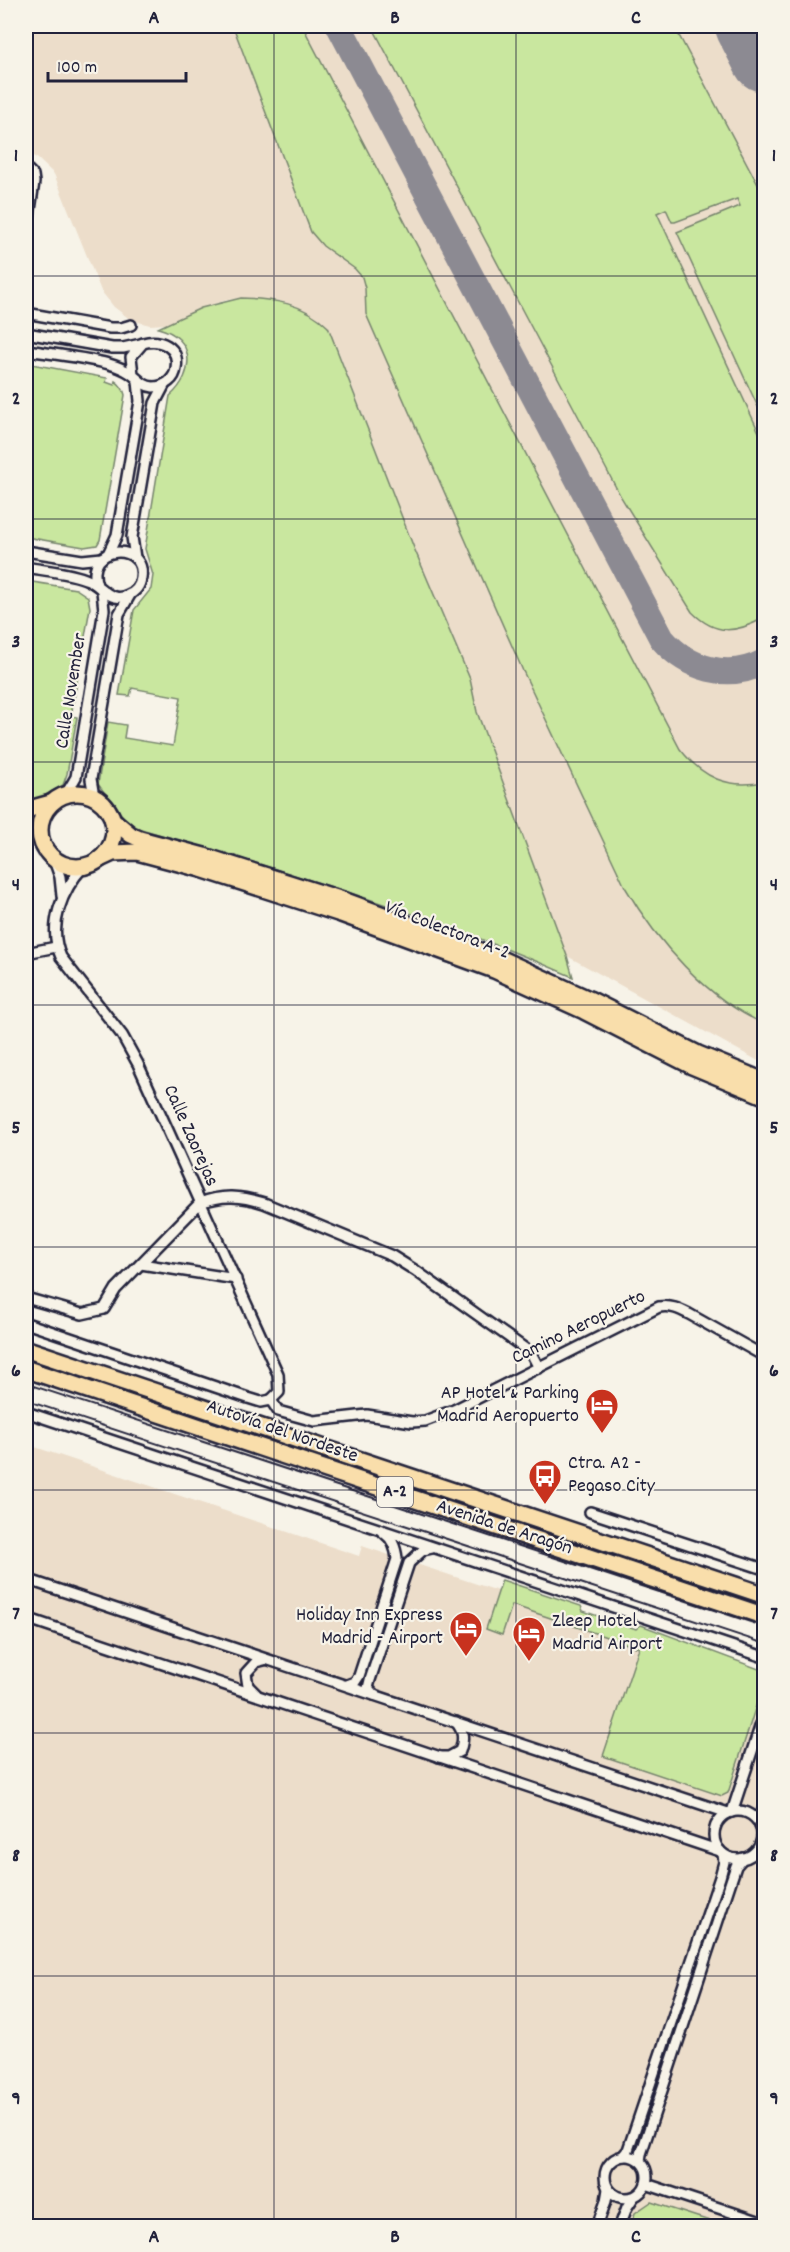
<svg xmlns="http://www.w3.org/2000/svg" width="790" height="2252" font-family="Dekko,sans-serif">
<style>
.built{fill:#ecddca}
.green{fill:#c9e79f;stroke:#76846d;stroke-width:1.5}
.lines{fill:none;stroke-linecap:round;stroke-linejoin:round}
.taxiway{stroke:#8c8a92;stroke-width:26}
.runway{stroke:#8c8a92;stroke-width:62}
.street-casing{stroke:#22223b;stroke-width:14}
.secondary-casing{stroke:#22223b;stroke-width:18}
.primary-casing{stroke:#22223b;stroke-width:20}
.highway-casing{stroke:#22223b;stroke-width:21}
.street{stroke:#f7f3e8;stroke-width:9}
.secondary{stroke:#f7f3e8;stroke-width:14}
.primary{stroke:#f9deab;stroke-width:15}
.highway{stroke:#f9deab;stroke-width:16}
.grid{fill:none;stroke:#22223b;stroke-width:1.5;stroke-opacity:0.55}
.labels{text-anchor:middle;dominant-baseline:central;stroke-width:4.5;stroke-linejoin:round;paint-order:stroke}
.shield{fill:#f7f3e8;stroke:#62616f;stroke-width:1.5}
.shield-label{font-size:18px;font-weight:bold;fill:#22223b}
.street-label{font-size:20px;fill:#22223b;stroke:#f7f3e8}
.poi-label{font-size:20px;fill:#22223b;stroke:#f7f3e8;text-anchor:end}
.neatline{fill:none;stroke:#22223b;stroke-width:2}
.grid-label{font-size:20px;text-anchor:middle;font-weight:bold;fill:#22223b}
</style>
<rect width="100%" height="100%" fill="#f7f3e8"/>
<filter id="ink" filterUnits="userSpaceOnUse"><feTurbulence type="fractalNoise" baseFrequency=".0167" numOctaves="2"/><feDisplacementMap in="SourceGraphic" scale="12" xChannelSelector="R" yChannelSelector="G"/><feConvolveMatrix kernelMatrix="1 2 1 2 8 2 1 2 1" color-interpolation-filters="sRGB"/></filter>
<g filter="url(#ink)">
<g class="built">
<polygon points="26,26 764,26 764,1064 567,956 477,712 470,679 414,548 336,345 280,301 241,298 227,300 201,308 166,324 150,325 131,320 114,307 101,291 54,174 37,158 26,153"/>
<polygon points="26,1444 359,1556 362,1546 498,1591 512,1605 764,1689 764,2226 26,2226"/>
</g>
<g class="green">
<path d="M233,26H283L304,29L680,749C703,778 727,789 764,782V1024C706,998 657,942 625,887L523,671L366,314L365,288L362,277L355,269L323,246L311,232Z"/>
<path d="M372,26H674L764,196V420L677,232L740,206L737,199L675,222H672L666,209L657,213L764,443V618C736,633 716,636 692,612L621,497Z"/>
<path d="M241,298C274,299 304,303 328,327L414,548L470,679L477,712L567,956L573,977C433,915 288,872 141,829C136,827 132,825 128,822C124,818 100,787 98,784L108,722L126,725L124,738L173,746L181,697L132,688L130,696L119,695L134,610L151,589L153,575L145,549L170,396C196,373 195,337 158,328L201,308Z"/>
<path d="M26,363L107,378L106,382L114,385L115,381C120,384 124,390 125,395L100,540L97,545L84,547L26,537Z"/>
<polygon points="26,581 76,589 88,597 90,608 71,716 77,717 67,774 63,785 42,797 31,800 26,799"/>
<polygon points="502,1580 581,1606 583,1611 636,1629 641,1625 759,1669 764,1681 728,1793 722,1796 603,1756 639,1648 512,1605 502,1635 486,1629"/>
<polygon points="651,2202 725,2226 631,2226 635,2213"/>
</g>
<g class="lines">
<path class="taxiway" d="M339,26L662,639C688,669 728,681 764,662"/>
<polyline class="runway" points="746,26 764,61"/>
<defs>
<g id="street">
<polyline points="26,168 33,175 34,182 26,238"/>
<polyline points="26,313 110,328 121,328 131,325"/>
<polyline points="26,333 112,348 123,348 141,344"/>
<path d="M26,350C53,354 82,357 109,364C116,366 124,369 130,373C139,379 142,386 153,387C165,387 175,379 176,368C180,347 160,338 143,343L131,357L133,374"/>
<polyline points="26,551 82,560 102,558"/>
<polyline points="108,554 117,535 140,401 138,381"/>
<polyline points="135,558 132,537 155,403 165,384"/>
<path d="M26,567C46,571 70,572 88,580C102,586 110,604 128,595C135,592 140,586 141,578C147,541 83,544 97,585"/>
<polyline points="66,794 76,777 104,610 102,591"/>
<polyline points="94,797 91,779 119,614 130,595"/>
<polyline points="54,860 60,877 62,896"/>
<path d="M83,867C62,890 47,926 61,957L122,1035L138,1064L278,1374L279,1392L271,1400"/>
<polyline points="26,953 56,947"/>
<polyline points="141,1264 236,1279"/>
<path d="M26,1298L82,1314L104,1309L116,1289L200,1203C223,1194 241,1196 264,1203L392,1256L416,1271L531,1353L539,1368"/>
<polyline points="26,1323 248,1398 261,1402 271,1400"/>
<path d="M271,1400L278,1411L314,1421L367,1415L412,1422L425,1421L454,1410L659,1307C671,1305 679,1309 689,1314L764,1356"/>
<polyline points="26,1412 764,1657"/>
<polyline points="590,1512 764,1569"/>
<polyline points="26,1579 728,1813"/>
<polyline points="26,1618 720,1851"/>
<path d="M347,1685L355,1682L359,1676L397,1559C396,1548 393,1539 384,1533"/>
<polyline points="256,1694 248,1686 246,1673 256,1662 264,1660"/>
<polyline points="374,1695 368,1688 370,1680 409,1563 423,1550 432,1548"/>
<path d="M439,1757H449L460,1751C464,1739 464,1732 456,1722"/>
<circle cx="738" cy="1835" r="24"/>
<polyline points="732,1812 764,1715"/>
<polyline points="760,1826 764,1806"/>
<circle cx="626" cy="2177" r="21"/>
<polyline points="623,2156 628,2150 720,1877 724,1862 723,1854"/>
<polyline points="640,2161 641,2154 731,1881 736,1866 743,1858"/>
<polyline points="646,2184 764,2223"/>
<polyline points="597,2226 606,2201 608,2189"/>
<polyline points="620,2226 627,2207 633,2198"/>
</g>
<polyline id="secondary" points="26,1392 764,1635"/>
<g id="primary">
<circle cx="77" cy="830" r="37"/>
<polyline points="26,810 51,803"/>
<polyline points="113,820 131,835 140,839 204,856 346,901 499,958 589,999 698,1054 764,1081"/>
<polyline points="100,859 113,853 137,852 201,869 341,914 494,970 584,1011 692,1066 764,1096"/>
</g>
<g id="highway">
<polyline points="26,1349 764,1595"/>
<polyline points="26,1369 764,1616"/>
</g>
</defs>
<use href="#street" class="street-casing"/>
<use href="#secondary" class="secondary-casing"/>
<use href="#primary" class="primary-casing"/>
<use href="#highway" class="highway-casing"/>
<use href="#street" class="street"/>
<use href="#secondary" class="secondary"/>
<use href="#primary" class="primary"/>
<use href="#highway" class="highway"/>
</g>
</g>
<path class="grid" d="M274,26V2226M516,26V2226M26,276H764M26,519H764M26,762H764M26,1005H764M26,1247H764M26,1490H764M26,1733H764M26,1976H764"/>
<defs>
<symbol id="hotel-pin" viewBox="-11 -11 22 30"><path d="M0 17L-7.5 6A9.5 9.5 0 1 1 7.5 6Z" fill="#c8321e" stroke="#f7f3e8"/><path d="M-6-4.5h1.5V1H6V5H4.5V3h-9V5H-6ZM-4 0a1.8 1.8 0 1 1 3.6 0ZM.5 0V-2.5h3Q6-2.5 6 0Z" fill="#fff"/></symbol>
<symbol id="bus-pin" viewBox="-11 -11 22 30"><path d="M0 17L-7.5 6A9.5 9.5 0 1 1 7.5 6Z" fill="#c8321e" stroke="#f7f3e8"/><path d="M-5-6H5V4H4V6H2V4H-2V6H-4V4H-5ZM-3.5-4V0h7V-4ZM-3.5 1.2v1.5H-2V1.2ZM2 1.2v1.5H3.5V1.2Z" fill="#fff"/></symbol>
</defs>
<g fill-rule="evenodd">
<use href="#hotel-pin" x="583" y="1386" width="38" height="52"/>
<use href="#bus-pin" x="526" y="1457" width="38" height="52"/>
<use href="#hotel-pin" x="447" y="1609" width="38" height="52"/>
<use href="#hotel-pin" x="510" y="1614" width="38" height="52"/>
</g>
<g class="labels">
<rect class="shield" x="377" y="1477" width="36" height="30" rx="4.5"/>
<g class="shield-label">
<text x="395" y="1492">A-2</text>
</g>
<g class="street-label">
<text transform="translate(72 691) rotate(-81)">Calle November</text>
<text transform="translate(447 931) rotate(21)">Vía Colectora A-2</text>
<text transform="translate(190 1136) rotate(66)">Calle Zaorejas</text>
<text transform="translate(579 1328) rotate(-26)">Camino Aeropuerto</text>
<text transform="translate(282 1432) rotate(19)">Autovía del Nordeste</text>
<text transform="translate(504 1528) rotate(18)">Avenida de Aragón</text>
</g>
<g class="poi-label">
<text x="579" y="1394">AP Hotel &amp; Parking<tspan x="579" dy="23">Madrid Aeropuerto</tspan></text>
<text x="568" y="1464" text-anchor="start">Ctra. A2 -<tspan x="568" dy="23">Pegaso City</tspan></text>
<text x="443" y="1616">Holiday Inn Express<tspan x="443" dy="23">Madrid - Airport</tspan></text>
<text x="552" y="1622" text-anchor="start">Zleep Hotel<tspan x="552" dy="23">Madrid Airport</tspan></text>
</g>
</g>
<rect width="790" height="2252" fill="none" stroke="#f7f3e8" stroke-width="66"/>
<path d="M48 72v9h138v-9" fill="none" stroke="#22223b" stroke-width="3"/>
<text x="57" y="72" font-size="18" fill="#22223b" stroke="#f7f3e8" stroke-width="4.5" paint-order="stroke">100 m</text>
<rect x="33" y="33" width="724" height="2186" class="neatline"/>
<g class="grid-label">
<text x="154" y="23">A</text>
<text x="395" y="23">B</text>
<text x="636" y="23">C</text>
<text x="16" y="161">1</text>
<text x="774" y="161">1</text>
<text x="16" y="404">2</text>
<text x="774" y="404">2</text>
<text x="16" y="647">3</text>
<text x="774" y="647">3</text>
<text x="16" y="890">4</text>
<text x="774" y="890">4</text>
<text x="16" y="1133">5</text>
<text x="774" y="1133">5</text>
<text x="16" y="1376">6</text>
<text x="774" y="1376">6</text>
<text x="16" y="1619">7</text>
<text x="774" y="1619">7</text>
<text x="16" y="1861">8</text>
<text x="774" y="1861">8</text>
<text x="16" y="2104">9</text>
<text x="774" y="2104">9</text>
<text x="154" y="2242">A</text>
<text x="395" y="2242">B</text>
<text x="636" y="2242">C</text>
</g>
</svg>
